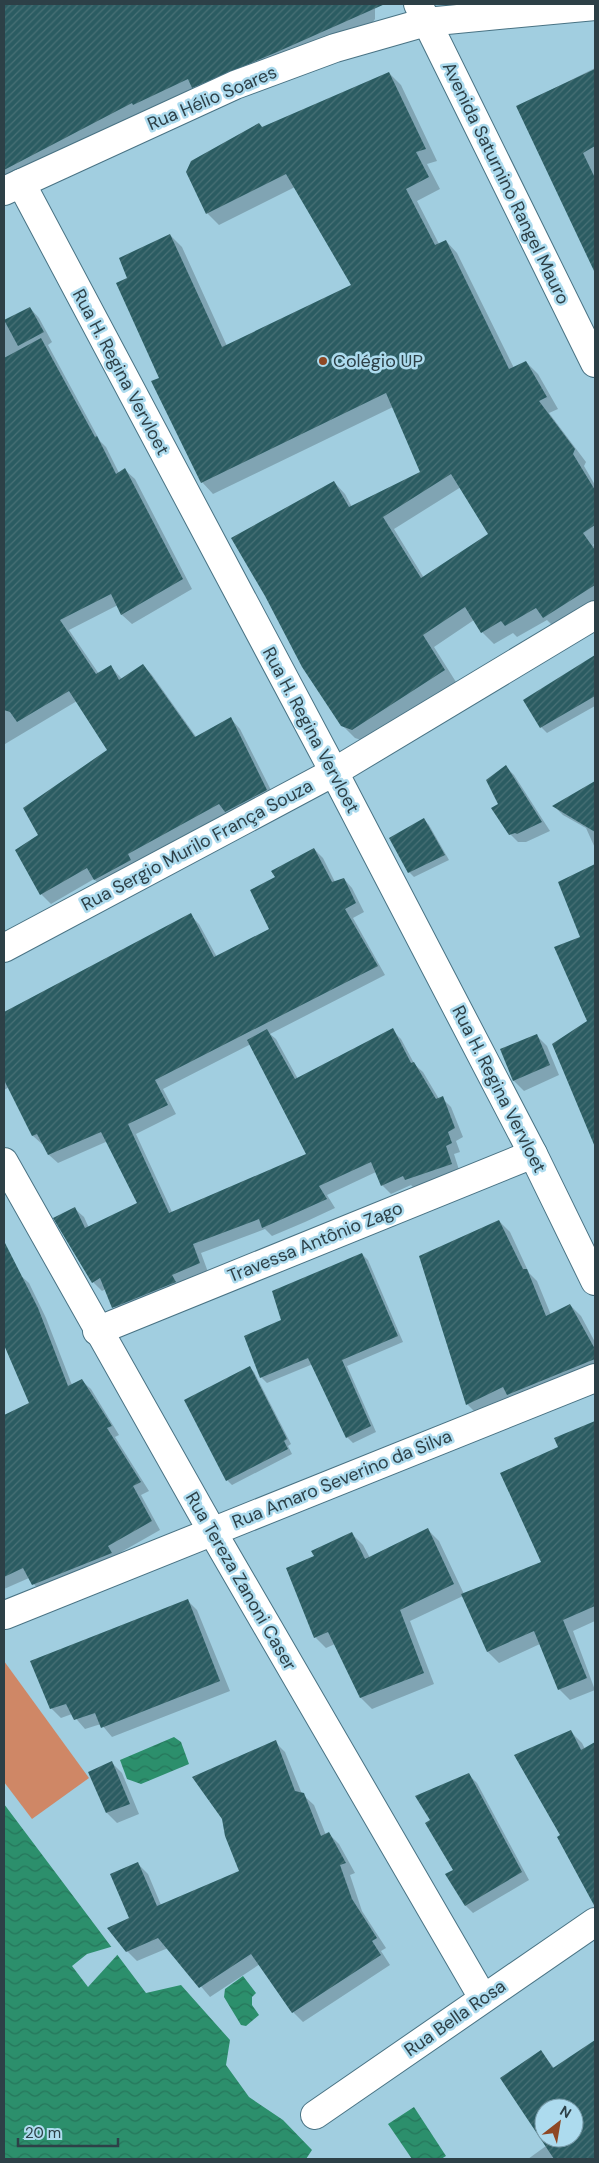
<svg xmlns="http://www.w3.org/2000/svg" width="599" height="2163" font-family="'DM Sans',sans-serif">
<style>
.green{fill:#cf8766}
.water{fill:url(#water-waves)}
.pier{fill:#a1cee0}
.shadow{fill:#0003;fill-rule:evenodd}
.building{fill:url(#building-hatch);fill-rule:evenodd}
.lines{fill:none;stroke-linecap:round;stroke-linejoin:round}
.minor-casing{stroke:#497384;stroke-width:30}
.minor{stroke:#fff;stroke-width:28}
.poi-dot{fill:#8f4824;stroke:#addbee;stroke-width:2}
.labels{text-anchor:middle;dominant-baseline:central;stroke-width:5;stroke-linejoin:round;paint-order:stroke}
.street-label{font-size:18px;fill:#2d4047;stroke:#addbee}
.poi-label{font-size:18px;fill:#2d4047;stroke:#addbee;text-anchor:start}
</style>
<defs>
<pattern id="water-waves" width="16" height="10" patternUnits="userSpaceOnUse" patternTransform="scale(1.25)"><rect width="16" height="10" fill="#2c8f6c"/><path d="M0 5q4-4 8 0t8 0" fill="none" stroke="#26765b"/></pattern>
<pattern id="building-hatch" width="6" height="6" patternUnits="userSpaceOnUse" patternTransform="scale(1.25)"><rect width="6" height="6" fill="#2b5c62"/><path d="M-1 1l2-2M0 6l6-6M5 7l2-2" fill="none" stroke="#497176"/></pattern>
</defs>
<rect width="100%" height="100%" fill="#a1cee0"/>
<polygon class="green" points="4,1661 89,1778 32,1819 4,1782"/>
<g class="water">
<polygon points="174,1737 181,1742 189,1764 141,1784 127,1779 120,1760"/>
<polygon points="4,1804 146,1993 181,1985 230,2040 226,2065 249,2097 283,2120 312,2150 306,2159 4,2159"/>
<polygon points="243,1976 256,1993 252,1997 252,2005 259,2015 246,2026 241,2025 224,1997 225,1989"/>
<polygon points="414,2107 446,2156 441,2159 412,2159 388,2124"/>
</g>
<polygon class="pier" points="114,1946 119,1953 88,1987 72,1966 87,1954"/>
<g class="shadow">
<polygon points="4,4 375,4 375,19 367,31 4,189 4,88 10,85 4,70"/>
<polygon points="595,68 595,270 517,107"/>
<path d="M389,73L401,85L437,161L427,164L440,189L417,201L439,244L446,241L457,253L514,368L526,362L538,374L558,409L549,413L586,462L584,466L595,485V543L593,545L595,547V604L556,629L547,620L517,637L513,633L494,644L482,632L474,620L434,647L456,682L364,741L355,738L342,725L334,482L345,494L352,507L421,472L393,407L213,494L202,482L161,378L129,278L170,235L182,247L227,346L353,286L295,187L219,225L207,213L262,129ZM461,487L490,535L424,578L394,529Z"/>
<polygon points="30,308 39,318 52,342 48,345 100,441 106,447 119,473 125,470 135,479 192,589 132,624 122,615 118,605 69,630 99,674 111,667 123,680 143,665 152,675 197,738 231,719 240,729 276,800 104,889 94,879 51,904 41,894 40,835 109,750 77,701 5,744 4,743 4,460 13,455 4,438 4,322"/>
<polygon points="595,656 595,706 547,733 541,727 524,701"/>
<polygon points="506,767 514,775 550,831 526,842 518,842 510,834 500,805"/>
<polygon points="595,783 595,848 586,828 563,815 554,806"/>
<polygon points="424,820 429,825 449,860 414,877 409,872 390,838"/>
<path d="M314,849L323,858L335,882L344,879L352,888L364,912L353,918L385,975L270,1034L276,1039L298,1079L392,1030L401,1039L415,1065L423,1072L439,1099L442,1098L451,1107L463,1137L456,1141L460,1152L454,1154L460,1173L415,1189L411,1185L391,1194L382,1185L376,1172L327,1195L335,1208L305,1222L272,1236L265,1229L201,1253L208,1272L122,1316L114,1307L106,1289L102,1291L93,1282L75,1209L84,1217L89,1228L139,1204L108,1141L58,1163L49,1155L44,1143L42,1144L33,1136L9,1087L4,1090V1013L190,915L199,924L217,957L271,929L277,877ZM251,1044L308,1155L172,1212L136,1134L176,1114L163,1089Z"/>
<polygon points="595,866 595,1136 589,1129 589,1021 581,937 560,883"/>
<polygon points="537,1036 547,1046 559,1075 524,1091 514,1081 501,1050"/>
<polygon points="499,1221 510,1232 529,1273 537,1281 551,1315 570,1305 581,1316 595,1342 595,1374 478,1415 467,1404 421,1256"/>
<polygon points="362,1254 368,1260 403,1342 347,1366 376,1432 353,1443 347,1437 313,1364 267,1383 261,1377 282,1320"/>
<polygon points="20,1275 29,1283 46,1318 72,1385 82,1381 91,1389 119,1435 115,1437 149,1491 141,1495 160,1530 116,1555 120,1562 42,1594 29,1578 4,1589 4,1416 31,1404 4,1342 4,1282"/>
<polygon points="249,1367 254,1372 291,1444 288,1446 292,1454 232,1485 227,1480"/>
<polygon points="594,1423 595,1621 573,1631 595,1690 570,1700 559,1689 540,1644 499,1663 488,1652 463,1596 410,1621 434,1684 372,1709 361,1698 335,1644 326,1648 315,1637 316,1556 352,1534 363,1545 370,1558 428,1530 439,1541 464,1594 542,1562 559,1447"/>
<polygon points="187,1600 197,1610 230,1691 112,1737 101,1724 85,1729 72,1714 61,1718 51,1708"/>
<polygon points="571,1732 582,1743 585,1749 595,1743 595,1891 562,1836"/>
<polygon points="275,1742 285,1752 302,1794 314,1805 326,1835 329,1834 339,1844 355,1873 350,1875 362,1911 386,1948 381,1951 390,1965 303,2022 293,2012 260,1964 210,1997 168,1948 137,1961 127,1951 138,1864 148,1874 161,1905 240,1872"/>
<polygon points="112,1763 122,1773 139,1814 117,1823 107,1813"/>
<polygon points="469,1775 477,1783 529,1880 473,1913 466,1906 447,1874 454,1870"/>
<path d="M595,2041V2159H528L546,2146L502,2078L541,2052L555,2069ZM544,2108H574V2138H544Z"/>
</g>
<g class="building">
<polygon points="4,4 385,4 277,52 192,88 188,79 133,105 132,103 4,170"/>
<polygon points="595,69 595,146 583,153 595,178 595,273 516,106"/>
<path d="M389,72L426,149L416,152L429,177L406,189L435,245L446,240L509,369L526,361L547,397L539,401L575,449L573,454L595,490V525L583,533L595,550V585L543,618L536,608L505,626L501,621L481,633L465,607L423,635L445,670L352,730L341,726L302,667L265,596L231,538L334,481L349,507L420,472L386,393L201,483L151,381L159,378L116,283L127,278L119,258L170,234L222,347L351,285L286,174L206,214L186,172L191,161L259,123L262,127ZM451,474L488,534L421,578L383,517Z"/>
<polygon points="30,307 44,332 18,346 4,320"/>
<polygon points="41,338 95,437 97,436 116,474 125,468 183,579 121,615 111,594 60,620 96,674 111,665 119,680 143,664 195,737 231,717 267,790 225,812 219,804 128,854 131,860 94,880 87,868 40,895 15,850 38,835 23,808 107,750 69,691 17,722 10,712 4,710 4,358"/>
<polygon points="595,655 595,696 540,728 523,700"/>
<polygon points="506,765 542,822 517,834 515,833 509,835 491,808 498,804 486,780"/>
<polygon points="595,781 595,832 552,806"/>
<polygon points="424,818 445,855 408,873 389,838"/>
<polygon points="314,848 332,882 344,878 356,903 345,909 378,966 155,1080 168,1105 128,1124 169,1213 306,1154 247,1040 267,1029 295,1079 393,1028 411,1063 414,1062 436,1099 443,1096 455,1128 448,1132 452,1143 446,1146 452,1164 405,1180 403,1176 381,1186 371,1162 319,1186 327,1199 296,1213 262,1228 259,1219 193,1244 200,1263 172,1275 176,1282 112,1308 100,1278 92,1283 53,1218 75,1207 85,1228 137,1203 101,1132 48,1155 37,1134 32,1136 4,1080 4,1012 191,913 214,957 269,929 250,890 275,877 271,871"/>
<polygon points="595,864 595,1147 552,1044 587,1021 554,947 580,937 558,882"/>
<polygon points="537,1034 550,1065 513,1081 500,1049"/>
<polygon points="499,1220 523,1269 527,1269 546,1316 570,1304 595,1349 595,1359 507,1395 503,1387 466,1405 419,1256"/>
<polygon points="4,1241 38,1308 68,1386 82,1379 112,1426 107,1428 141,1482 133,1486 152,1521 108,1546 112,1553 32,1585 23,1568 4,1577 4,1415 29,1403 4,1345"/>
<polygon points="362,1253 398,1336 342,1360 371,1426 346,1438 308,1358 260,1378 244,1336 281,1320 272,1291"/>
<polygon points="250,1366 287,1439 284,1441 288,1449 226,1481 184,1400"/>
<polygon points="595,1421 595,1606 563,1620 587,1678 558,1690 534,1631 487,1652 461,1594 541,1562 500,1473 558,1447 554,1438"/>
<polygon points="428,1528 454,1584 400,1610 424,1673 360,1698 328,1632 314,1638 286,1568 314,1556 311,1551 352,1532 365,1559"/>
<polygon points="188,1599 220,1681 101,1728 95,1713 74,1720 66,1704 50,1709 30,1661"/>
<polygon points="571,1730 581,1750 595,1742 595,1907 557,1837 560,1835 514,1755"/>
<polygon points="276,1740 295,1791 304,1793 321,1836 329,1832 346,1863 340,1865 352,1899 377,1938 372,1941 381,1955 292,2013 251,1954 199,1988 158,1938 126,1952 107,1928 129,1918 110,1874 138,1862 157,1906 239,1871 225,1836 222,1819 192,1777"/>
<polygon points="112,1761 130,1804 106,1813 88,1772"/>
<polygon points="469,1773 522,1872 465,1906 445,1874 453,1870 425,1823 430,1820 415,1796"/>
<path d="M595,2040V2159H554L500,2078L541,2050L553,2068ZM544,2108H574V2138H544Z"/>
</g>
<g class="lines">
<defs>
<g id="minor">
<polyline points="418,4 595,363"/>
<polyline points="21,183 334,772 533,1154 595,1281"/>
<polyline points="4,191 235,85 335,48 426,22 595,6"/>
<polyline points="4,948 334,772 595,615"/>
<polyline points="4,1162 212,1531 483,1998"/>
<polyline points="97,1331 533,1154"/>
<polyline points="5,1615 595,1378"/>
<polyline points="315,2115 595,1922"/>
</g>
</defs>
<use href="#minor" class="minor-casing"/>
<use href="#minor" class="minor"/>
</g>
<circle class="poi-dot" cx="323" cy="361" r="5"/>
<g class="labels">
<g class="street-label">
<text transform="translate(212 98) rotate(-23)">Rua Hélio Soares</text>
<text transform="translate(506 183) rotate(64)">Avenida Saturnino Rangel Mauro</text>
<text transform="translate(121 372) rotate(62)">Rua H. Regina Vervloet</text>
<text transform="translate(311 730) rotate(62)">Rua H. Regina Vervloet</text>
<text transform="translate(197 845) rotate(-28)">Rua Sergio Murilo França Souza</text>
<text transform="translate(499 1089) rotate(63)">Rua H. Regina Vervloet</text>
<text transform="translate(315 1242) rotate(-22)">Travessa Antônio Zago</text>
<text transform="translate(342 1479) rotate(-22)">Rua Amaro Severino da Silva</text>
<text transform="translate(241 1581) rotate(60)">Rua Tereza Zanoni Caser</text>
<text transform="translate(455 2018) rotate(-35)">Rua Bella Rosa</text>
</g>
<g class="poi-label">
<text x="333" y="361">Colégio UP</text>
</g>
</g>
<rect width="599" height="2163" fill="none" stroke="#2d4047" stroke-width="10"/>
<g transform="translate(559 2123) rotate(31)"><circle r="24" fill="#addbee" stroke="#7a9dab"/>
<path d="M0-4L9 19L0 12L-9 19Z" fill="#8f4824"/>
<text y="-8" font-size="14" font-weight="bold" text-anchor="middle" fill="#2d4047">N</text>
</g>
<path d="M18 2138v8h100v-8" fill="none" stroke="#2d4047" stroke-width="2.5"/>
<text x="25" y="2138" font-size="15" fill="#2d4047" stroke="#addbee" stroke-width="4" paint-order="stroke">20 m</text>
</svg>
